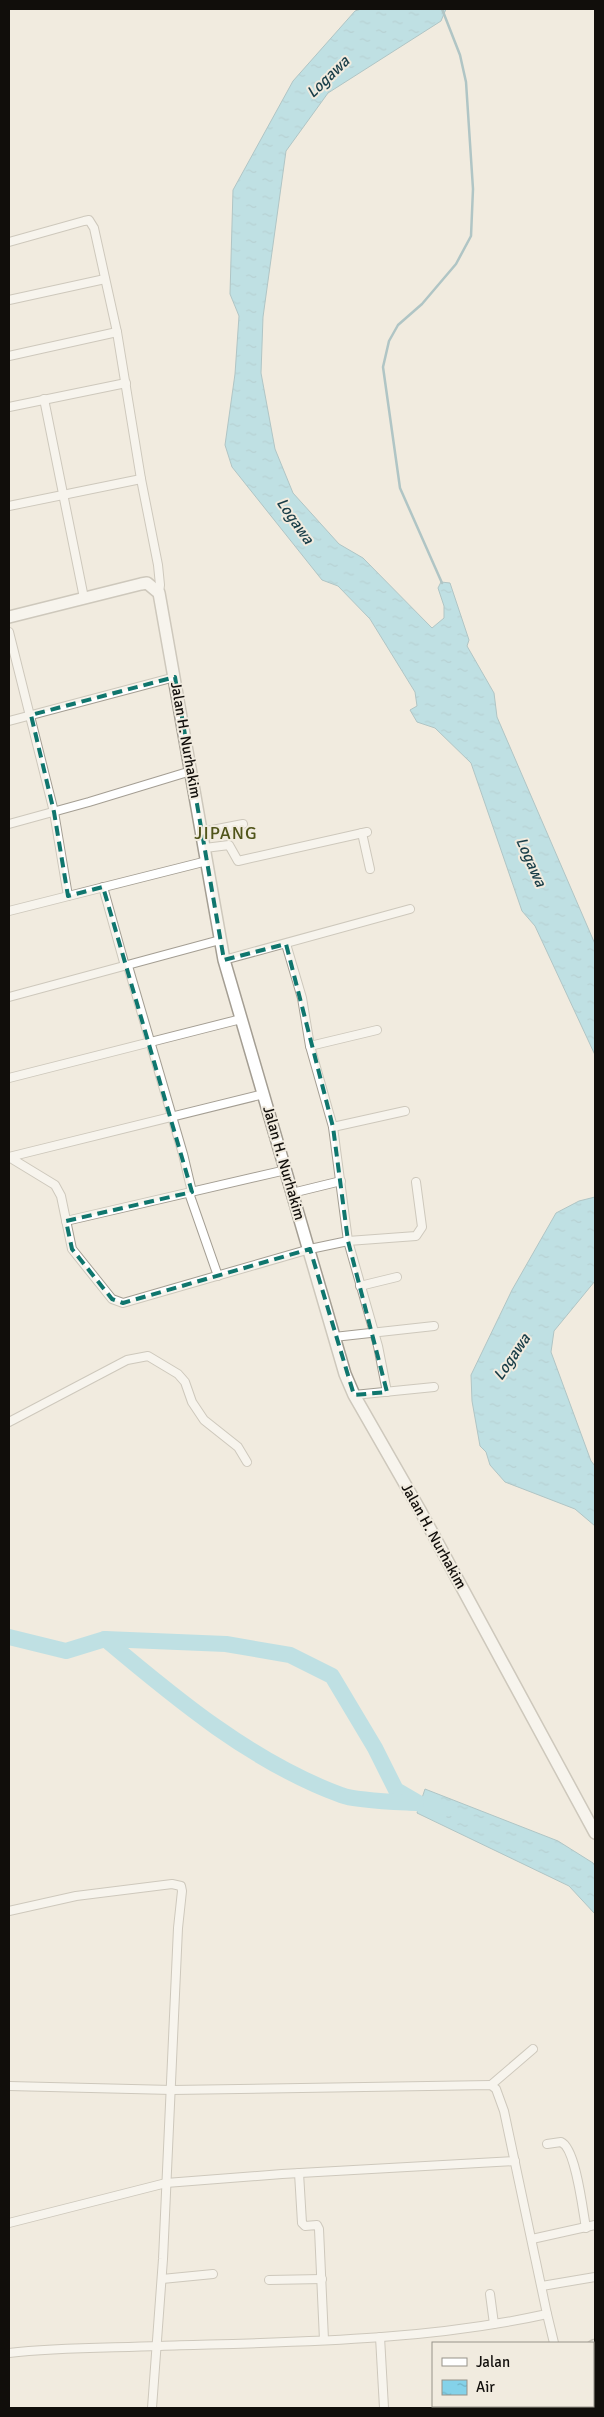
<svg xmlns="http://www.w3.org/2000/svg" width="604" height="2417" font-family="Signika,sans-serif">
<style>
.water{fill:url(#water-ripples);stroke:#6297a6}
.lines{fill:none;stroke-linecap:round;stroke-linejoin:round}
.stream{stroke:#6297a6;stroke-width:2.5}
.river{stroke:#84d2e9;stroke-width:16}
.minor-casing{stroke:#a49e93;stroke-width:10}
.secondary-casing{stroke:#a49e93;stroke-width:14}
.trunk-casing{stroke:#a49e93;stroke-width:15}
.minor{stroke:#fff;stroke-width:8}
.secondary{stroke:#fff;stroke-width:11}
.trunk{stroke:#fff;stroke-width:12}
.marked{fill:none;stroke:#0f766e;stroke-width:4;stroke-dasharray:10 6;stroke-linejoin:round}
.labels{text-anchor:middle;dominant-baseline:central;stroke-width:4;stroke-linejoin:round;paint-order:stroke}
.street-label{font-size:15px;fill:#110e0b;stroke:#f1ebdf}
.water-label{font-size:16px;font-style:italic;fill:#183d47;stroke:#f1ebdf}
.quarter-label{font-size:18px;letter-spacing:1px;fill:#50541a;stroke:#f1ebdf}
</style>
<defs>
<pattern id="water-ripples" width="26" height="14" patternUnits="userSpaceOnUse" patternTransform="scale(1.25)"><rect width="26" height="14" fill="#84d2e9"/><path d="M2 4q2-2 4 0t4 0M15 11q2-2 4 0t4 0" fill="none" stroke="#71b3c6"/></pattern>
</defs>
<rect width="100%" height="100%" fill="#f1ebdf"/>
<g class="water">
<polygon points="361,9 446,9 441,21 328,93 286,151 263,317 261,373 275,449 293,493 339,544 363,558 432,628 444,618 444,606 438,588 441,582 450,583 469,640 467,646 494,693 497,717 595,944 595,1055 535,926 522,911 471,763 435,728 417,722 410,710 417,706 415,692 370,619 338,586 322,580 232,467 225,445 235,374 239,316 230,294 233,190 293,81 355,11"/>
<polygon points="595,1197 595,1281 554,1331 551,1352 591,1461 595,1466 595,1526 575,1509 505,1482 490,1465 486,1452 480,1446 472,1401 471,1375 512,1290 556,1213 579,1201"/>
<polygon points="425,1789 558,1841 593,1863 595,1866 595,1914 569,1886 417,1813"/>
</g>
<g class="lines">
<polyline class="stream" points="442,9 460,55 466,82 473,189 471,236 456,264 422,304 398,325 389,341 383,367 400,488 442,583"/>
<g class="river">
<polyline points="9,1637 66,1651 105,1639 226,1644 290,1655 332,1676 375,1748 396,1790 420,1804 440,1812"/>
<path d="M105,1639C175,1698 253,1763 341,1795C356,1801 397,1802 416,1803"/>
</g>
<defs>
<g id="minor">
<polyline points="9,242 84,221 89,220 94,228 117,332 141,479 158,565 160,585 159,593"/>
<polyline points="9,300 105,279"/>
<polyline points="9,356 117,332"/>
<polyline points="44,399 84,598"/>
<polyline points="9,407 126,383"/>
<polyline points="9,506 141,479"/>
<polyline points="9,632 54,812 68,896"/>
<polyline points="9,721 175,677"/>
<polyline points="9,824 89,802 191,771"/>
<polyline points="202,832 243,824"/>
<polyline points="362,833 370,869"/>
<polyline points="205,848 229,845 238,861 367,832"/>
<polyline points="103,887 125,966"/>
<polyline points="9,911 207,861"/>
<polyline points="286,944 302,998 310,1046 333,1127 348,1241 378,1346 387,1392"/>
<polyline points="224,960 410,909"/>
<polyline points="128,966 183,1154 192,1192"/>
<polyline points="9,997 220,940"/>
<polyline points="310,1046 377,1030"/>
<polyline points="9,1078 241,1019"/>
<polyline points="264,1094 9,1157 55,1185 61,1196 72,1249 112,1299 123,1303 310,1249 348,1241 416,1236 422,1227 416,1182"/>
<polyline points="333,1127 405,1111"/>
<polyline points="189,1193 218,1276"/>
<polyline points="292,1193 341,1181"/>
<polyline points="66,1221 286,1170"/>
<polyline points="360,1286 397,1277"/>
<polyline points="334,1337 434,1326"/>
<polyline points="354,1395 434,1387"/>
<polyline points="9,1422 127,1360 148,1356 178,1374 185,1382 192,1402 204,1420 238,1447 247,1462"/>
<polyline points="9,1911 76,1896 172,1884 181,1886 182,1891 178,1928 163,2259 152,2408"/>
<polyline points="491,2085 533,2049"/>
<path d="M9,2086L172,2090L491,2085L496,2089L504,2111L547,2314C420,2342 289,2342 160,2346C109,2348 59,2347 9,2353"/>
<path d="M547,2144L561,2142C576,2148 583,2212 586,2228"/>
<polyline points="299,2173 302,2223 305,2226 317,2225 319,2229 324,2340"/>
<polyline points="9,2223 166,2183 282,2174 515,2161"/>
<polyline points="532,2239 595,2225"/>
<polyline points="162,2279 213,2274"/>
<polyline points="269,2280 322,2279"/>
<polyline points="542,2286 595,2277"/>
<polyline points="490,2294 494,2324"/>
<polyline points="547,2314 554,2343"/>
<polyline points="380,2337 384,2408"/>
</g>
<polyline id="secondary" points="9,617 141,584 147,583 159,593 224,960 345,1374 354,1395 421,1512 595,1833"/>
<g id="trunk">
<polyline points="593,2347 595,2346"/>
<polyline points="488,2408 491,2406"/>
</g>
</defs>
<use href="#minor" class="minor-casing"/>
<use href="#secondary" class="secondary-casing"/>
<use href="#trunk" class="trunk-casing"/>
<use href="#minor" class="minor"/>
<use href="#secondary" class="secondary"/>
<use href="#trunk" class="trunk"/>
</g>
<path d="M0 0H604V2417H0ZM175,677L224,960L286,944L333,1127L348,1241L387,1392L354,1395L310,1249L123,1303L112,1299L72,1249L66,1221L192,1192L103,887L68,896L54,812L31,715Z" fill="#f1ebdf" fill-opacity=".55" fill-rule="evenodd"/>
<path class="marked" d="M175,677L224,960L286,944L333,1127L348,1241L387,1392L354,1395L310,1249L123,1303L112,1299L72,1249L66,1221L192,1192L103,887L68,896L54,812L31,715Z"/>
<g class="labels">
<g class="street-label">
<text transform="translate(186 740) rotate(80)">Jalan H. Nurhakim</text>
<text transform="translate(284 1163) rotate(74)">Jalan H. Nurhakim</text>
<text transform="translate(434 1536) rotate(61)">Jalan H. Nurhakim</text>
</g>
<g class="water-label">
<text transform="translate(328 77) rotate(-44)">Logawa</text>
<text transform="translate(295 521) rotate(55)">Logawa</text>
<text transform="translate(531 862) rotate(66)">Logawa</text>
<text transform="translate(512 1357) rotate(-56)">Logawa</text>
</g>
<g class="quarter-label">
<text x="226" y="833">JIPANG</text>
</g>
</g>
<rect width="604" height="2417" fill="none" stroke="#110e0b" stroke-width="20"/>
<rect x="432" y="2342" width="162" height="65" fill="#f1ebdf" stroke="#97938a"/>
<rect x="442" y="2358" width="25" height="8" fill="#ffffff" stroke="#97938a"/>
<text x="476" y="2367" font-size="15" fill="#110e0b">Jalan</text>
<rect x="442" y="2380" width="25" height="15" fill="url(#water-ripples)" stroke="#97938a"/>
<text x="476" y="2392" font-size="15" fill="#110e0b">Air</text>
</svg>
